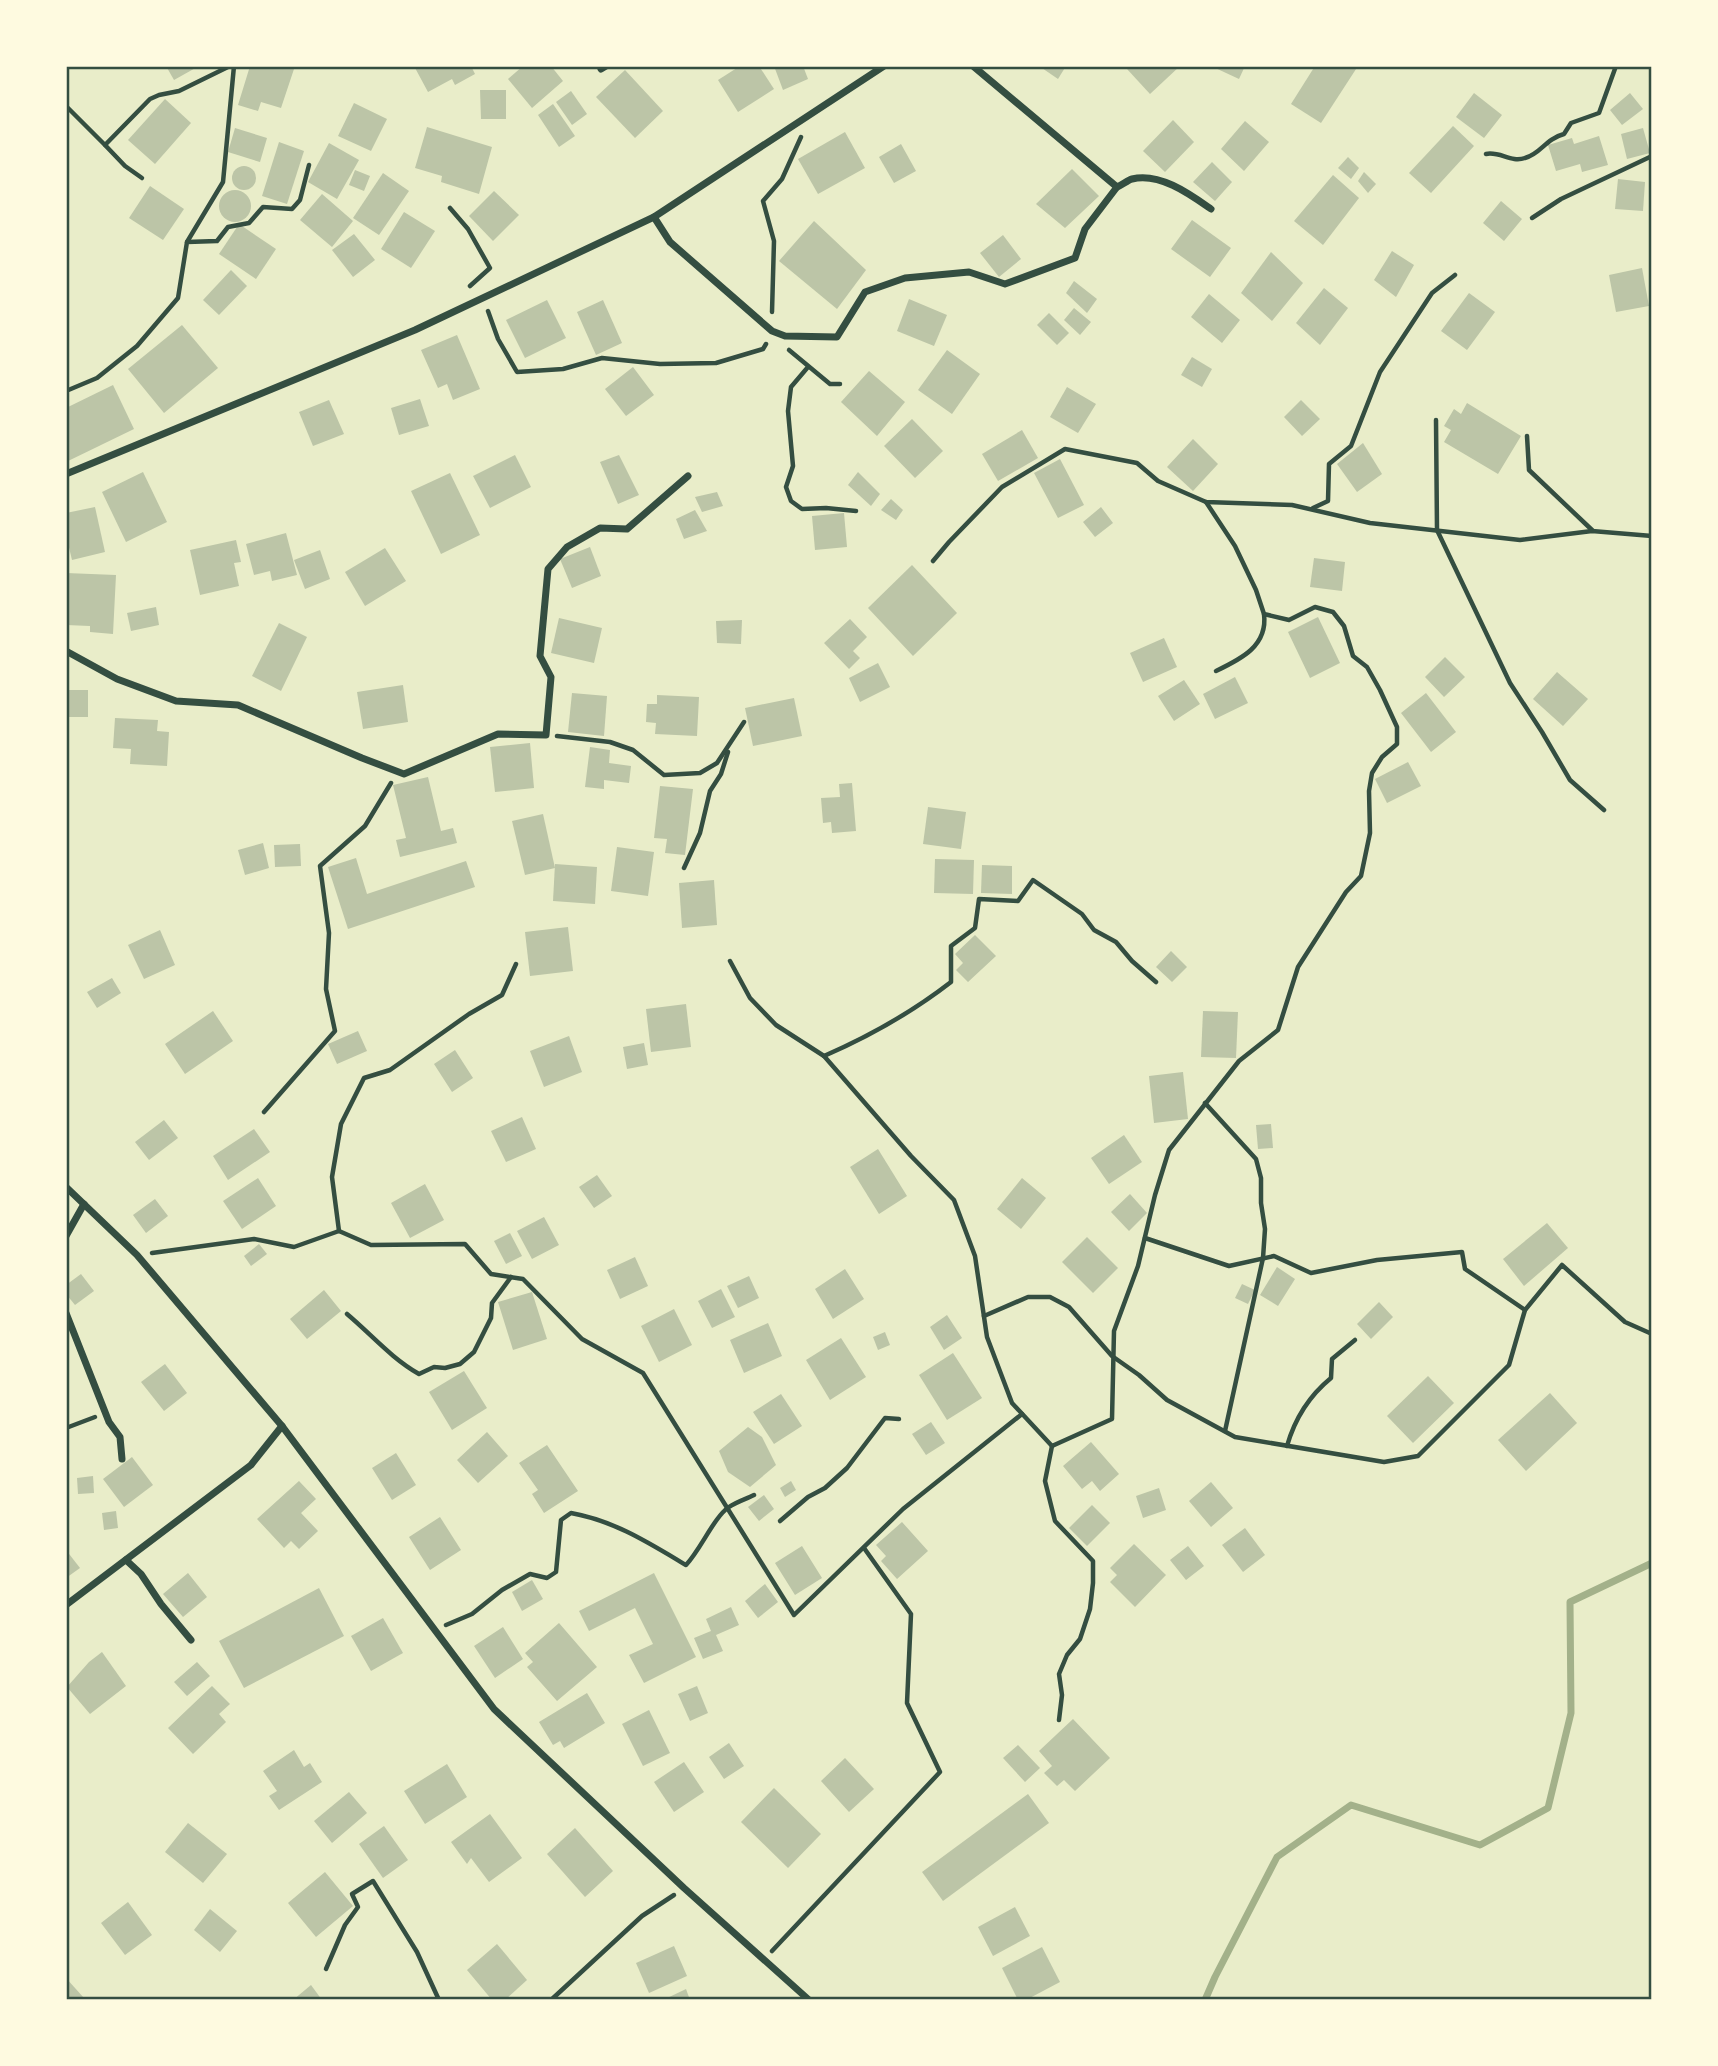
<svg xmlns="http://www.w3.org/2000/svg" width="1718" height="2066" font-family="Cabin,sans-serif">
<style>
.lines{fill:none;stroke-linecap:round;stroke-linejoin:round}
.stream{stroke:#a3b18a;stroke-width:7}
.building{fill:#bcc5a7}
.path{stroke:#344e41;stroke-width:4.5}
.minor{stroke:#344e41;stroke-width:7}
.neatline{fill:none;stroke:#344e41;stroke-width:2.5}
</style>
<rect width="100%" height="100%" fill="#e9edc9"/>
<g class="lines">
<polyline class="stream" points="1205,2000 1215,1977 1277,1857 1351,1805 1480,1845 1548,1808 1571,1713 1570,1602 1652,1563"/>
</g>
<g class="building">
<polygon points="166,66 199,66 174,80"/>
<polygon points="250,66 294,69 281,108 261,102 258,111 238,105"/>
<polygon points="414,66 471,66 475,74 455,85 452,79 428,92"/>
<polygon points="523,66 551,66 563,81 532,108 508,79"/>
<polygon points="740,66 759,66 774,89 738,112 718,80"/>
<polygon points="774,66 803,66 808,79 783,90"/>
<polygon points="1039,66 1066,66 1058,79"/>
<polygon points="1130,66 1180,66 1150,94 1127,69"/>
<polygon points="1211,66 1245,66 1239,79"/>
<polygon points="1315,66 1358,66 1321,123 1291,104"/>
<polygon points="625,70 663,111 635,138 596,97"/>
<polygon points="480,90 506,90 506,119 481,119"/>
<polygon points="571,91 587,114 572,125 556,102"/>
<polygon points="1474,93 1502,115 1484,138 1456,117"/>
<polygon points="1630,93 1643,109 1622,125 1610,110"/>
<polygon points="165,99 191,123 155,164 128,140"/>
<polygon points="354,103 387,119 371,151 338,136"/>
<polygon points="553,104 575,136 559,147 538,115"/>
<polygon points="1173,120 1194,142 1165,172 1143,151"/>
<polygon points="1245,121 1269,142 1244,171 1221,149"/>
<polygon points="1453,126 1474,146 1431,193 1409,173"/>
<polygon points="427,127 492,147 479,194 441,182 442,176 415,168"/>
<polygon points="235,128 267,138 260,162 228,152"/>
<polygon points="1643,128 1650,153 1627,159 1621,134"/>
<polygon points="845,132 865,168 818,194 798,159"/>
<polygon points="1599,136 1608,165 1582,172 1580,164 1556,171 1548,145 1572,138 1574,144"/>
<polygon points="279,142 304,151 287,204 262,196"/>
<polygon points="329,143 359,160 337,199 308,182"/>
<polygon points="901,144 916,171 894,183 879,157"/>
<polygon points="1348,157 1359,168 1351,179 1338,168"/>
<polygon points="1212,162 1232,182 1215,201 1193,182"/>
<circle cx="244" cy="178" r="12"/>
<polygon points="1072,169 1099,196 1065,228 1036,204"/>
<polygon points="355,170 370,176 364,191 349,185"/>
<polygon points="1364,172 1376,184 1368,193 1358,181"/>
<polygon points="383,173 409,191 379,235 353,218"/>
<polygon points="1333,175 1359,198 1323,245 1294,221"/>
<polygon points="1618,179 1645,182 1643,211 1615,209"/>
<polygon points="150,186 184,209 163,240 129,218"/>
<circle cx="235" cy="206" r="16"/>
<polygon points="494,191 519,215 493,241 469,216"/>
<polygon points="322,194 353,221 332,247 300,220"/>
<polygon points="1501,201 1522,219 1504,241 1483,223"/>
<polygon points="404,212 435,231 411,268 381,249"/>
<polygon points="1192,220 1231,248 1210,277 1171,249"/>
<polygon points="814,221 866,270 837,309 779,261"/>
<polygon points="239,224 276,249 256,279 219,254"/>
<polygon points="354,234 375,260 353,277 332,250"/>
<polygon points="1003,235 1021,259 999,277 980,253"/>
<polygon points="1392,251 1414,265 1396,297 1374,280"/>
<polygon points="1271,252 1303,283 1272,321 1241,293"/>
<polygon points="1642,268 1649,306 1616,312 1609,275"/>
<polygon points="231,270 247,286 219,315 203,300"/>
<polygon points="1074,281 1097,299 1087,313 1066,293"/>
<polygon points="1324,288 1348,308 1320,345 1296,323"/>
<polygon points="1469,293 1495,312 1467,350 1441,331"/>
<polygon points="1209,294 1240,320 1222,343 1191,317"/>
<polygon points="909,299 947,315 934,346 897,331"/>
<polygon points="547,300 566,338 525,358 506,320"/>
<polygon points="603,300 622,343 596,355 577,312"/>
<polygon points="1074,308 1091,322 1080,335 1064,320"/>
<polygon points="1049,313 1069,333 1057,345 1037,325"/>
<polygon points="182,325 218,368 164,413 128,369"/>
<polygon points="457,335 480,389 453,400 447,384 438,388 421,350"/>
<polygon points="947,350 980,374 952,414 918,390"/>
<polygon points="1192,357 1212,369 1202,387 1181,375"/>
<polygon points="633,367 654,395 626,416 605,389"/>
<polygon points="869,371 905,402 877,436 841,402"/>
<polygon points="113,385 134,429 66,462 66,408"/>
<polygon points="1067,387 1096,404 1078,433 1050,417"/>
<polygon points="420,399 429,426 399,435 391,408"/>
<polygon points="329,400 344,434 313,446 299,412"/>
<polygon points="1301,400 1320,419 1302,436 1284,417"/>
<polygon points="1467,403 1521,436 1498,474 1444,442 1451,430 1444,426 1454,409 1461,414"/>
<polygon points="912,419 943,451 915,478 884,446"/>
<polygon points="1022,430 1038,458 998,481 982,454"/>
<polygon points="1193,439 1218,464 1193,491 1167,467"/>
<polygon points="1363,443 1382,474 1357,492 1337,464"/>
<polygon points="515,455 531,487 490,508 473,476"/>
<polygon points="619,455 639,495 618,504 600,462"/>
<polygon points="1060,459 1084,505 1058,518 1034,473"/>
<polygon points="143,472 167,522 126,542 102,492"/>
<polygon points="858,472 880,494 871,506 848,485"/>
<polygon points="450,473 480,535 441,554 411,491"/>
<polygon points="717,492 723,506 702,512 695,497"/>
<polygon points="891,499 903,510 896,520 881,510"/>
<polygon points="95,507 105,552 72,560 66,535 66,513"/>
<polygon points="1101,507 1113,523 1095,537 1083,522"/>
<polygon points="695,510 707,531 684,539 676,519"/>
<polygon points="844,513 847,547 815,550 812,516"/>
<polygon points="286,533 297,575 272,581 270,571 254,575 246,544"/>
<polygon points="236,540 241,562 234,563 239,586 200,595 190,550"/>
<polygon points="590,547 601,576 572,588 560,559"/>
<polygon points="385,548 406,581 365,606 345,572"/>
<polygon points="320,550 330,579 305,589 294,560"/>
<polygon points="1314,558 1345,562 1342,591 1310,587"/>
<polygon points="912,565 957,613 913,656 868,608"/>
<polygon points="66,573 116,575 113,634 90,632 90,626 66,625"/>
<polygon points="156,607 159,625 131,631 127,613"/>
<polygon points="1318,617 1340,663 1310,678 1288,632"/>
<polygon points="559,618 602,628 594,663 551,653"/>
<polygon points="850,619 867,637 853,651 860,658 849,669 824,643"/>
<polygon points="742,620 741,644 717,643 716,621"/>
<polygon points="279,623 307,637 281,691 252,676"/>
<polygon points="1164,638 1177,667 1143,682 1130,653"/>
<polygon points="1445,657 1465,677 1444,697 1425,677"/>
<polygon points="878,663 890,687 860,702 849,678"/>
<polygon points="1557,672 1588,699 1563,726 1533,699"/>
<polygon points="1235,677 1248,703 1215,719 1203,694"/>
<polygon points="1184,680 1200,704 1174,721 1158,696"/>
<polygon points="403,685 408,722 363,729 357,692"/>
<rect x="66" y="690" width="22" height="27"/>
<polygon points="572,693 607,696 604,736 568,732"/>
<polygon points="1426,693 1456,732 1431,752 1401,713"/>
<polygon points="657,695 699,697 697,736 655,734 656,723 646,722 647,704 657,704"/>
<polygon points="794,698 802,736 753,746 745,708"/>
<polygon points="115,718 158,720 157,731 169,732 167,766 130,764 131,749 113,748"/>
<polygon points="530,743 534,788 495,792 490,747"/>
<polygon points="590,747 610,750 609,763 631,766 629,783 604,780 604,789 585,787"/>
<polygon points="1408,762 1421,786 1387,803 1375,779"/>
<polygon points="428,777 441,831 453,828 457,843 400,857 396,840 406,838 393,785"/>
<polygon points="852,783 856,831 832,833 831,822 823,823 821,798 840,797 839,784"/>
<polygon points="660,786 693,789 685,855 665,853 667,839 654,838"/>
<polygon points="928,807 966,812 961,849 923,844"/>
<polygon points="543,814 555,868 525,875 512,821"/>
<polygon points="263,843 269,868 245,875 238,850"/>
<polygon points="300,844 301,866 275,867 274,845"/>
<polygon points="617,847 654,852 648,896 611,891"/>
<polygon points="356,858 367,894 466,861 475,887 348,929 328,867"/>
<polygon points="935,859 974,860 973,894 934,893"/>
<polygon points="555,864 597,867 595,904 553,901"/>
<polygon points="982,865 1012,866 1012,894 981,893"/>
<polygon points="714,880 717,925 682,928 679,883"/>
<polygon points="568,927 573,971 530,976 525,932"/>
<polygon points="160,930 175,965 144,979 128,945"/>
<polygon points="975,935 996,956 968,982 956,970 963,963 955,954"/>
<polygon points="1171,951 1187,967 1172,982 1156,967"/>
<polygon points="112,978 121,993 97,1008 87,992"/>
<polygon points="686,1004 691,1047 651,1052 646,1009"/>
<polygon points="213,1011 233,1041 185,1074 165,1044"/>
<polygon points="1203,1011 1238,1012 1236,1058 1201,1057"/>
<polygon points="358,1031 367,1051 337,1064 328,1044"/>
<polygon points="569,1036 582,1072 544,1087 530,1051"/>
<polygon points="644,1043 648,1065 627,1069 623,1047"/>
<polygon points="455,1050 473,1078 452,1092 434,1064"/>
<polygon points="1183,1072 1188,1119 1154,1123 1149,1076"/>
<polygon points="522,1117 536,1149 506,1162 491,1131"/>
<polygon points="164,1120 178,1138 149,1160 135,1142"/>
<polygon points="1271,1124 1273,1148 1258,1149 1256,1125"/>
<polygon points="254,1129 270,1152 228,1180 213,1156"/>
<polygon points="1124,1135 1142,1162 1109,1184 1091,1158"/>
<polygon points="878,1149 907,1196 879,1214 850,1167"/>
<polygon points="597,1175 612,1196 594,1208 579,1187"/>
<polygon points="258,1178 276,1206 242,1229 223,1201"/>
<polygon points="1022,1178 1046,1198 1021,1229 997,1209"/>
<polygon points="425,1184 444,1220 410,1238 391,1203"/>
<polygon points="1130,1194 1147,1213 1129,1231 1111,1212"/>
<polygon points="155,1199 168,1216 146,1233 133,1215"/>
<polygon points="544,1217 559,1245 532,1259 517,1231"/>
<polygon points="1547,1223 1568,1248 1524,1286 1503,1259"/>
<polygon points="510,1233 522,1256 506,1264 494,1241"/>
<polygon points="1087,1237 1118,1268 1093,1293 1062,1262"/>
<polygon points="259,1244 267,1254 251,1266 244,1256"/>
<polygon points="635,1257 648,1286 620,1299 607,1270"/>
<polygon points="1277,1267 1295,1279 1278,1306 1260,1295"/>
<polygon points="845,1269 864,1299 833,1319 815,1289"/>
<polygon points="81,1274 94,1291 75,1305 66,1294 66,1285"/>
<polygon points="749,1276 759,1298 738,1308 727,1286"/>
<polygon points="1242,1284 1255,1290 1248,1304 1235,1298"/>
<polygon points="721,1289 735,1317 712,1328 698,1301"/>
<polygon points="324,1290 341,1311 307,1339 290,1319"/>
<polygon points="532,1292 547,1339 513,1350 498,1302"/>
<polygon points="1379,1302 1393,1317 1371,1339 1357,1324"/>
<polygon points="674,1309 692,1345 659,1362 641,1326"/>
<polygon points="947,1315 962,1338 944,1350 930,1327"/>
<polygon points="768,1323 782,1356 744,1373 730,1340"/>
<polygon points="885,1332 890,1345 878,1350 873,1337"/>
<polygon points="841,1338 866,1377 830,1400 806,1360"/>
<polygon points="953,1353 982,1398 947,1420 919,1375"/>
<polygon points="165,1364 187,1393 164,1411 141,1382"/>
<polygon points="464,1371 487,1408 452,1430 429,1392"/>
<polygon points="1428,1376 1454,1403 1413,1443 1387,1416"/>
<polygon points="1550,1393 1577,1423 1526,1471 1498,1440"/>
<polygon points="781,1394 802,1426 774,1444 753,1412"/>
<polygon points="931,1422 945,1443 926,1455 912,1434"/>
<polygon points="748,1427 762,1437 776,1465 750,1487 728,1472 719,1451"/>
<polygon points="487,1432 508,1456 478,1483 457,1460"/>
<polygon points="1091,1442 1119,1474 1100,1491 1092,1481 1082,1489 1063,1466"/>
<polygon points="547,1445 578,1491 544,1513 532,1494 538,1490 519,1463"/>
<polygon points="396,1453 416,1485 392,1500 372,1468"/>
<polygon points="132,1457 153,1485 124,1507 103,1479"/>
<polygon points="93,1476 94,1493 78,1494 77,1478"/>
<polygon points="299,1481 316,1499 301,1513 318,1531 299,1549 291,1541 284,1548 257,1519"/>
<polygon points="791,1481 796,1490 785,1497 780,1488"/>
<polygon points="1211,1482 1233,1508 1211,1527 1189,1501"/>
<polygon points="1159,1488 1166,1510 1143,1518 1136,1496"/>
<polygon points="764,1495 774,1509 759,1521 748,1507"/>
<polygon points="1092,1505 1110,1523 1087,1546 1069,1528"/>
<polygon points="116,1511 118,1528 104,1530 102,1513"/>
<polygon points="440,1517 461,1550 430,1570 409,1537"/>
<polygon points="902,1522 928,1551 897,1579 881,1561 886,1556 876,1545"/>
<polygon points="1245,1528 1265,1555 1243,1572 1222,1545"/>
<polygon points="1134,1544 1166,1575 1135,1607 1110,1582 1117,1575 1110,1568"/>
<polygon points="802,1546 822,1578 795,1595 775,1563"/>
<polygon points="1188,1546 1204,1566 1186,1580 1170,1560"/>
<polygon points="66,1550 80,1568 66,1578"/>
<polygon points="188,1573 207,1597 183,1617 163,1594"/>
<polygon points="654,1573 696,1657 644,1683 629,1655 653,1644 635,1608 589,1631 579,1611"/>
<polygon points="532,1580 543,1599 522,1611 512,1592"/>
<polygon points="765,1584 778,1602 758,1618 745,1601"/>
<polygon points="319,1588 344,1636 244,1688 219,1641"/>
<polygon points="731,1607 739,1625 716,1635 723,1651 703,1659 694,1638 711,1631 706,1619"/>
<polygon points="383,1618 403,1653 371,1671 351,1636"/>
<polygon points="559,1623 597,1667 557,1701 527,1667 533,1662 525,1653"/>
<polygon points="503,1627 523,1659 495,1678 474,1646"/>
<polygon points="102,1652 126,1686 90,1714 67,1687 89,1662"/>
<polygon points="197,1662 210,1676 187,1696 174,1682"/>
<polygon points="212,1686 230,1704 219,1714 226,1722 193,1754 168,1728"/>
<polygon points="697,1686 708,1713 690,1721 678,1694"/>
<polygon points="587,1693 605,1723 564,1748 560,1741 553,1745 539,1722"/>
<polygon points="649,1710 670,1753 643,1766 622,1724"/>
<polygon points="1073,1719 1110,1758 1075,1791 1064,1780 1057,1786 1044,1773 1052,1766 1039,1751"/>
<polygon points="729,1743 744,1766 724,1779 709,1757"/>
<polygon points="1018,1745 1040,1768 1025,1782 1003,1758"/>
<polygon points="294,1750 304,1767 310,1763 322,1782 279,1810 269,1796 277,1791 263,1771"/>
<polygon points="845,1758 874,1789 849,1812 821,1781"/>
<polygon points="684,1762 704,1792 674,1812 654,1782"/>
<polygon points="447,1764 467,1797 425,1824 404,1791"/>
<polygon points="774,1788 821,1834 788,1868 741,1822"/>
<polygon points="349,1792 367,1813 332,1843 314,1821"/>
<polygon points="1028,1794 1049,1823 943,1901 922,1872"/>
<polygon points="490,1814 522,1858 489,1882 471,1858 467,1864 451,1842"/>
<polygon points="188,1823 227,1854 203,1883 165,1852"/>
<polygon points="384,1826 408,1860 383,1878 359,1844"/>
<polygon points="575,1828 613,1871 585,1897 547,1854"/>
<polygon points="325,1872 353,1906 316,1937 288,1903"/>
<polygon points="128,1902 152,1935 125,1955 101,1923"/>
<polygon points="1015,1907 1030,1936 993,1956 978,1927"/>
<polygon points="210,1909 237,1931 220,1952 194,1930"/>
<polygon points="497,1944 527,1980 505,2000 492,2000 467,1970"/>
<polygon points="674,1946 687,1976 649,1993 636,1963"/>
<polygon points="1042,1947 1060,1982 1026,2000 1018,2000 1002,1968"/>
<polygon points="66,1978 84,1998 83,2000 66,2000"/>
<polygon points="311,1985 322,2000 293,2000"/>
<polygon points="686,1989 690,2000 663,2000"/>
</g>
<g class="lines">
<g class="path">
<polyline points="66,106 105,145 150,99 159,95 179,91 230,66"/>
<polyline points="105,145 125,166 142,178"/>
<path d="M1486,154C1500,151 1511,163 1525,158C1541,154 1545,139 1564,134L1571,123L1599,113L1616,66"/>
<polyline points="450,208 468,229 490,268 470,286"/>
<polyline points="1532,218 1561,199 1652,156"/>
<polyline points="187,242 223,182 234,66"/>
<polyline points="488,311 498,339 517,372 563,369 602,358 660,364 716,363 763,349 766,344"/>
<polyline points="772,312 774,241 763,201 782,179 801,137"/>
<polyline points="789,350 830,384 840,384"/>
<polyline points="808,367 791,387 788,411 793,466 786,487 791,501 802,509 826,508 856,511"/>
<polyline points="66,391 97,378 137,346 178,298 187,242 217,241 228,227 249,223 263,207 292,209 300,200 309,165"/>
<polyline points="1436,420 1437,530 1510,683 1542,732 1570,780 1604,810"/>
<polyline points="1527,436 1529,470 1592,530"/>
<polyline points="1313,508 1328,501 1329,464 1351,446 1380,372 1432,293 1455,275"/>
<polyline points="933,561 949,542 1002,487 1065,449 1137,463 1158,481 1206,502 1292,505 1370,523 1520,540 1592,531 1652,536"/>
<path d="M1216,671C1241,659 1268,646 1264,614"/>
<polyline points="557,736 610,742 633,750 664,775 700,773 717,763 744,722"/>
<polyline points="684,868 700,833 710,791 721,774 728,752"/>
<polyline points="730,961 750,998 776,1025 824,1056 911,1156 954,1200 975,1256 987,1337 1012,1403 1052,1446 1112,1419 1114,1331 1138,1266 1155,1195 1169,1150 1239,1061 1278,1030 1298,967 1346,892 1361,876 1370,833 1369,791 1372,773 1382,757 1397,744 1397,727 1380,690 1367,667 1353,656 1344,626 1333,612 1315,607 1289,620 1264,614 1256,590 1235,546 1206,502"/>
<path d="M824,1056C870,1036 911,1013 951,982V946L975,928L979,899L1018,901L1033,880L1082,914L1094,930L1116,942L1132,961L1156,982"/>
<polyline points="1205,1103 1256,1159 1261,1178 1261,1203 1265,1229 1263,1258 1225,1431"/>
<polyline points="264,1112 335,1031 326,989 329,933 320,866 365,826 391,783"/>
<polyline points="339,1231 332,1177 341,1124 364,1078 390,1070 469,1014 502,995 516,964"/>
<polyline points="1145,1238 1229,1266 1274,1256 1311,1273 1377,1260 1462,1252 1465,1269 1525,1310"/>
<polyline points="152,1253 254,1239 294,1247 339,1231 371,1245 465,1244 491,1274 523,1279 582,1339 643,1373 794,1615 903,1509 1022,1414"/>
<path d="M347,1314C372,1335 391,1358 419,1374L434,1367L445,1368L460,1364L474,1352L491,1318L492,1303L511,1277"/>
<polyline points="984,1316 1028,1297 1050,1297 1069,1307 1112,1356 1139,1375 1167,1400 1235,1437 1384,1462 1418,1456 1509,1365 1525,1310 1562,1265 1625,1322 1652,1334"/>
<polyline points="66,1428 95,1417"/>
<polyline points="1052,1446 1045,1481 1055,1521 1093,1561 1093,1583 1090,1609 1080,1639 1067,1655 1059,1674 1062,1695 1059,1720"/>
<path d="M1287,1446C1295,1418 1309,1396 1331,1378L1332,1359L1355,1340"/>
<polyline points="780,1521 808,1497 825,1488 847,1468 885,1418 899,1419"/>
<path d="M446,1625L472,1614L502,1590L530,1574L547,1578L556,1572L561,1520L571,1513C615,1521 649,1543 686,1565C701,1549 714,1517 729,1507C736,1502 746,1499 754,1495"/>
<polyline points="772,1951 940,1772 907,1703 911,1614 864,1548"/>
<polyline points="326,1969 345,1925 358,1907 352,1894 373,1881 417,1952 439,2000"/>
<polyline points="551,2000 642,1916 674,1895"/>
</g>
<g class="minor">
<path d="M973,66L1117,187C1122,185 1128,180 1132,179C1160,172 1191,195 1211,209"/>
<polyline points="601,69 606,66"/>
<polyline points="654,217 670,242 772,331 785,336 837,337 865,292 905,278 969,272 1005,284 1075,258 1085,229 1117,187"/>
<polyline points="66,474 415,330 654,217 884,66"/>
<polyline points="66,651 117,679 176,701 238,705 362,758 404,774 498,734 546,735 551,677 540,656 548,569 567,547 600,528 627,529 688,476"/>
<polyline points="66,1187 137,1255 282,1426 494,1709 684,1888 809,2000"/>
<polyline points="66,1236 84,1204"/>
<polyline points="66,1313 109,1422 120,1437 122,1459"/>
<polyline points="126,1560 141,1574 161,1604 191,1640"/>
<polyline points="66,1605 251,1465 282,1426"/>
</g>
</g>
<rect width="1718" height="2066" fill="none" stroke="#fefae0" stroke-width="136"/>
<rect x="68" y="68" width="1582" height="1930" class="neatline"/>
</svg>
